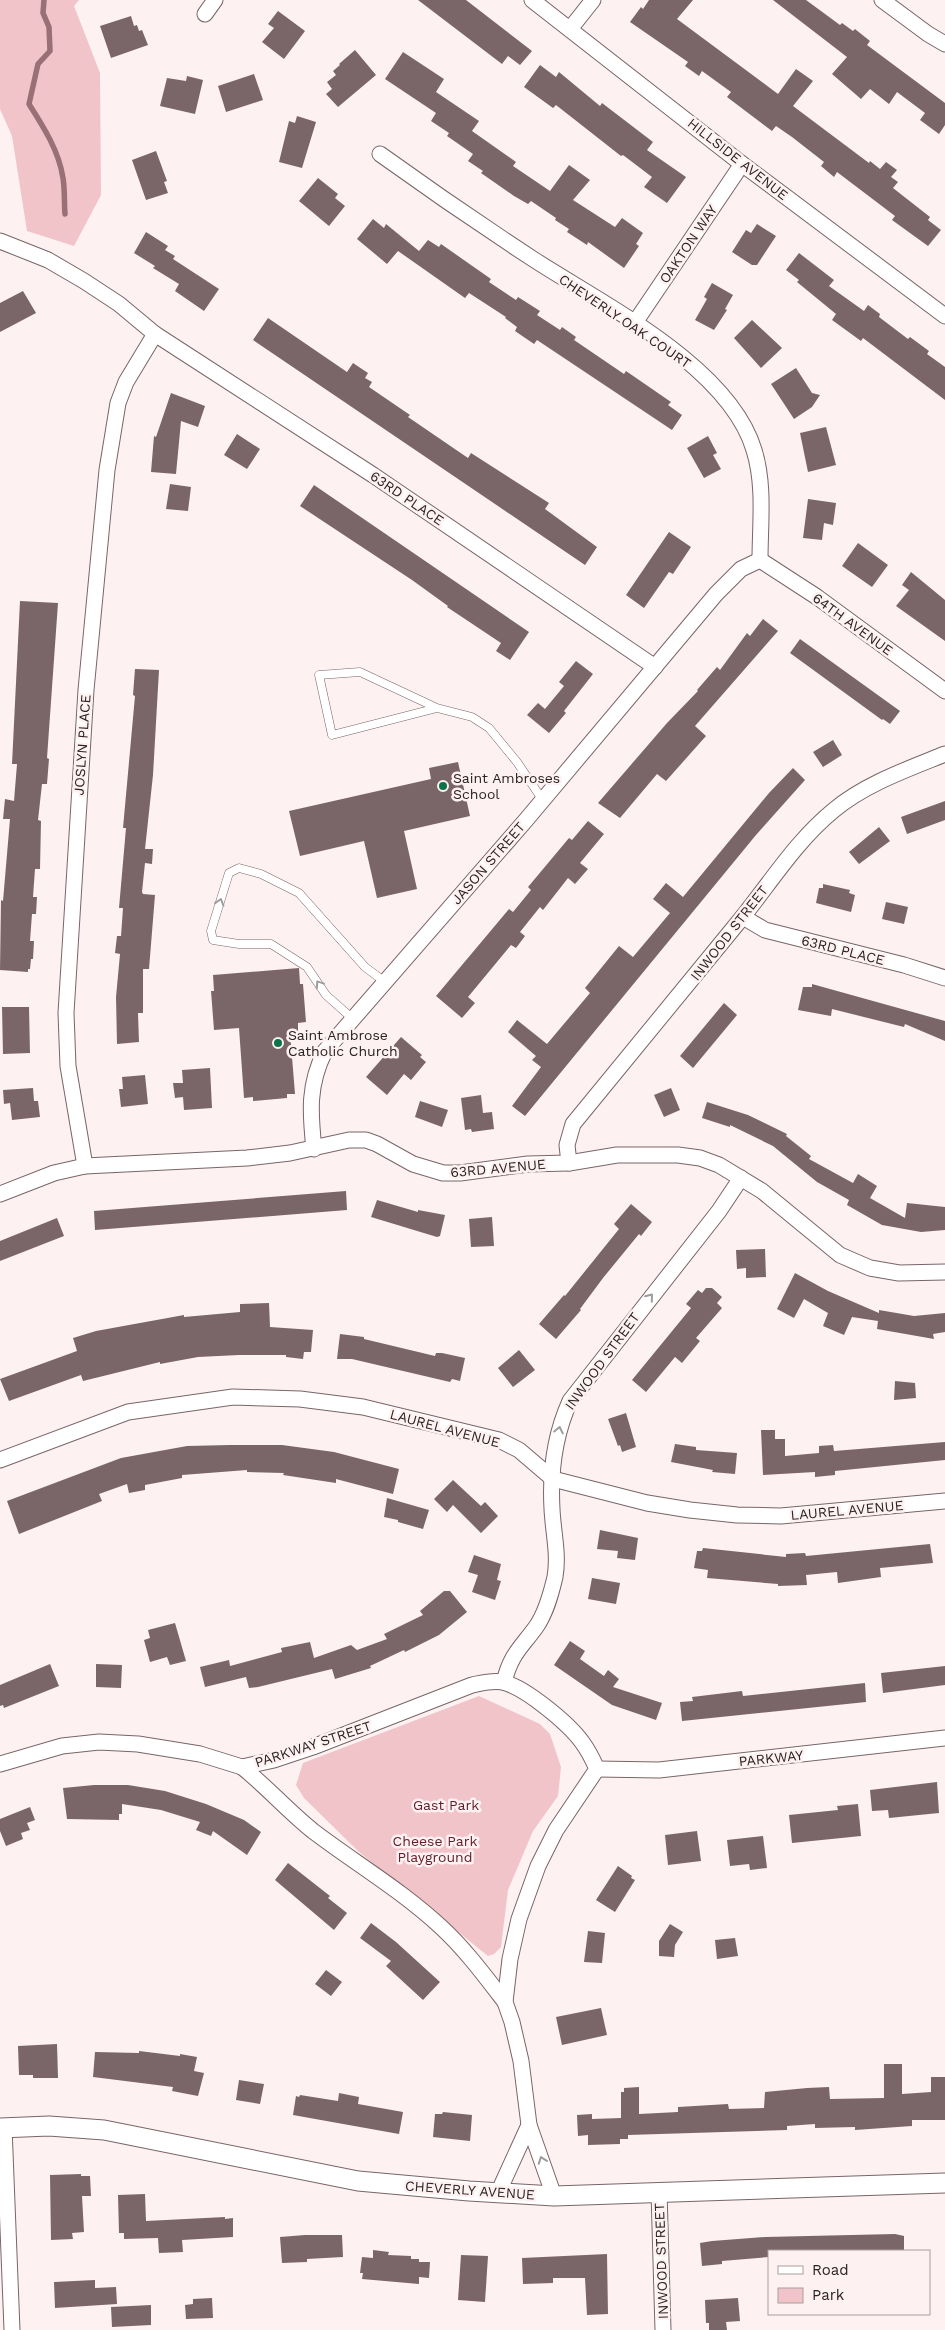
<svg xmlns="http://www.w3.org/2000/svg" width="945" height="2330" font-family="'Work Sans',sans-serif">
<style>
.green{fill:#f1c4ca}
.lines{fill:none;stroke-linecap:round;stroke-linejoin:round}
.stream{stroke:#997076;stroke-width:5.5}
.building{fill:#7a6669}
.service-casing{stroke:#786567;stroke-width:9}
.minor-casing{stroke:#786567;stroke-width:17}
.tertiary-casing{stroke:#786567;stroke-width:21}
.service{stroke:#fff;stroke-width:8}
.minor{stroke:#fff;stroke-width:15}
.tertiary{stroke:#fff;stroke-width:19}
.oneway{stroke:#9f9c9c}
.poi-dot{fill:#0b724a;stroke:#fef1f2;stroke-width:2}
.labels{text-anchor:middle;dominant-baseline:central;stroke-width:5;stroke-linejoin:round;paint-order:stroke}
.street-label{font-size:14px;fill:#2a2223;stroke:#fef1f2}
.poi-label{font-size:14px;fill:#2a2223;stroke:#fef1f2;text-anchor:start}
.park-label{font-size:14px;fill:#5f1c2c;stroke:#fef1f2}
</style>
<rect width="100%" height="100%" fill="#fef1f2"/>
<g class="green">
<polygon points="0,0 79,0 74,6 100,73 101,195 74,246 27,231 12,136 0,109"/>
<polygon points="479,1696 540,1724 550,1734 561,1767 558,1796 533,1831 508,1890 501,1947 494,1954 488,1956 359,1852 304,1798 296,1785 303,1763"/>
</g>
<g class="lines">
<path class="stream" d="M44,0L43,13L49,27L50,51L38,64L29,104C43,126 59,151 63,178C65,190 64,202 65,214"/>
</g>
<g class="building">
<polygon points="418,0 466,0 532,51 520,65 508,56 502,64"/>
<polygon points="649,0 693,0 677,19 778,94 796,69 813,81 793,106 869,163 870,161 880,169 886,162 897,170 891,177 898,182 893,188 930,217 928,220 941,230 928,246 892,220 895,216 837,172 834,177 821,166 824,162 792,137 776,126 772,131 727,97 731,92 702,71 699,76 685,66 688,62 630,22 641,7 643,9"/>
<polygon points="773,0 806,0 840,25 842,23 853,31 855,29 870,41 867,45 945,103 945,125 939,134 920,120 925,113 897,92 889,104 870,89 861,99 832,74 847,57"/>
<polygon points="278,11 305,31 284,59 262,42 274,28 268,24"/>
<polygon points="131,16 134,26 137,25 139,31 142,30 148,45 111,58 100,26"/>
<polygon points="355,50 376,75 338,107 326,94 332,89 327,82 336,75 333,71 340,65 339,64"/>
<polygon points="403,52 444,79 436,92 479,121 472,131 516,162 513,166 550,191 569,165 590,180 573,200 615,227 622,218 643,233 636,244 639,246 624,268 588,242 587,245 567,232 569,229 555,220 556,218 531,201 528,204 514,196 481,173 483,171 468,161 473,154 447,136 449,133 431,121 436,113 385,79"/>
<polygon points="540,65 556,77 559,72 600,106 602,103 653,142 647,150 686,177 667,203 644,187 652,177 623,155 621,156 556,105 553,108 524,87"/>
<polygon points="254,74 263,100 226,112 218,86"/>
<polygon points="187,76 203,80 195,114 160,106 167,78 186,81"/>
<polygon points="297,116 316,122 302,168 279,162 289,121 295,123"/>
<polygon points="156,151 167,181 164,182 168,193 146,200 132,160"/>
<polygon points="318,178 338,194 335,198 345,206 329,226 299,201"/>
<polygon points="373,219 384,228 386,224 419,251 428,240 439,247 441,244 491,279 489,282 516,300 518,297 540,311 537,315 560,330 562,327 576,337 574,340 624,374 626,371 671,402 668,405 682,415 672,430 537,340 534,344 515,331 517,327 505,318 506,317 469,293 465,298 398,251 387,264 357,239"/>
<polygon points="757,224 776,236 757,265 752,265 732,252 746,230 751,233"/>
<polygon points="146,232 168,246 165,250 175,256 173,259 219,289 204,311 175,291 179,284 153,268 155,266 134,253"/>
<polygon points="799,253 834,280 829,286 864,311 868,305 880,314 879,317 908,339 910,337 929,351 927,354 945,367 945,400 863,338 861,341 832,320 836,314 797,282 799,280 786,270"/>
<polygon points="712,283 733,295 725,309 727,310 714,330 695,320 707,299 704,297"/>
<polygon points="23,291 36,313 0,332 0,303"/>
<polygon points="268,318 347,372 353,363 368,373 365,378 372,382 369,387 410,415 408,417 468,458 471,453 549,503 545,509 597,547 585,565 253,340"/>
<polygon points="752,320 782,348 761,368 734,338"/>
<polygon points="796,368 812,393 820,395 812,407 794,419 771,384"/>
<polygon points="171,393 205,406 198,427 181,421 176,474 151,472 154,436 156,437"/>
<polygon points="826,427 836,465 808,472 800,433"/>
<polygon points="237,434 260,449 247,469 224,455"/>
<polygon points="708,436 717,453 713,455 721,469 704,478 687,448"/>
<polygon points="170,484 191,487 188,511 166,509"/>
<polygon points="314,485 529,632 510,660 496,651 501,643 447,607 448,606 412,580 300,506"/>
<polygon points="808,499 836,503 833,525 824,523 822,540 803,538"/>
<polygon points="669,532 691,547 673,574 669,572 644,608 626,595"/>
<polygon points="858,543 888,565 872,587 842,566"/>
<polygon points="911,572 945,600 945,641 896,606 909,590 902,585"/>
<polygon points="20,601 58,603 47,758 49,759 47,784 42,784 38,820 41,821 40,869 35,869 33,897 37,897 36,914 32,914 30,941 34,941 33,959 31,959 30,969 28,969 28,972 0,970 1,900 3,901 10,819 3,819 5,799 14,801 17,764 12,764"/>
<polygon points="763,619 778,631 695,726 706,736 666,781 657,774 620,818 598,803 667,723 698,691 697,690 717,667 720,670 747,633 750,636"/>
<polygon points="800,639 900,711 890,724 883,719 882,720 790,653"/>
<polygon points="576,661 593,674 564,711 566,713 549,733 527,715 538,703 545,709 564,686 559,682"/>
<polygon points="135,669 159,670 153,775 145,849 153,849 152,864 145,863 142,892 143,894 155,895 149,969 143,969 143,1013 138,1013 139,1042 117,1044 116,997 120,954 115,953 117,936 121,936 123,908 119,908 126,828 123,828 135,696 133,695"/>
<polygon points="833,740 842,755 823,767 813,752"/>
<polygon points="458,762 470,816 404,831 417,889 377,898 364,841 300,856 289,811 431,779 429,768"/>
<polygon points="793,768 805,780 756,835 525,1116 512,1106 541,1067 532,1060 536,1056 508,1032 517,1020 547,1044 590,993 585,988 619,946 633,957 670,913 653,899 666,883 683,897 769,793"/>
<polygon points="945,801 945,820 907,834 901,817"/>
<polygon points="588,821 604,834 580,863 588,869 575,884 568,878 543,910 540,907 520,932 525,936 516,948 511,945 468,997 475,1003 462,1018 436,996 509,909 513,912 531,890 528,887 569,838 572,840"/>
<polygon points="879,827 890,841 859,864 849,852"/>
<polygon points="823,884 850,890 849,893 855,895 851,912 816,903 819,888 823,888"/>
<polygon points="886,902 908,907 904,924 882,919"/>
<polygon points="299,968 300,984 303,984 306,1022 298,1023 298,1032 290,1032 295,1094 287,1094 287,1098 253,1101 253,1097 244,1098 239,1028 214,1030 211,991 214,991 213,975"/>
<polygon points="812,984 945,1021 945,1041 905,1024 904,1027 832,1009 831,1016 798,1010 803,987 812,987"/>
<polygon points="724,1003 737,1015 693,1068 680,1056"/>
<polygon points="2,1007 29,1007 30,1053 3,1054"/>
<polygon points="401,1037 422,1055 420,1057 426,1062 411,1080 404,1074 387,1095 366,1077"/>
<polygon points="210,1068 212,1108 184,1110 183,1097 175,1098 173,1083 183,1083 182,1070"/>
<polygon points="145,1075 148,1104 121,1107 119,1089 123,1089 122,1077"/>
<polygon points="33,1088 34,1101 38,1101 40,1117 12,1120 10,1103 4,1104 3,1090"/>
<polygon points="671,1088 680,1110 664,1117 654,1095"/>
<polygon points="481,1095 483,1113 492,1112 494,1129 472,1132 471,1129 465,1130 461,1098"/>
<polygon points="420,1101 448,1110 442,1127 415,1117"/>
<polygon points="707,1102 748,1115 787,1134 786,1136 811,1156 809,1159 853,1183 858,1174 877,1186 870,1198 905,1218 907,1203 945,1207 945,1230 921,1232 882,1225 847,1205 849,1200 817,1182 773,1146 730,1125 730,1127 702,1118"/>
<polygon points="346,1191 347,1210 95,1230 94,1211"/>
<polygon points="377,1200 418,1212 418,1210 445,1215 440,1236 437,1237 371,1217"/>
<polygon points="631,1204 652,1222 641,1236 639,1234 603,1278 580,1309 581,1310 556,1339 539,1324 564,1295 565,1296 619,1229 614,1224"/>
<polygon points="492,1217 494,1246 471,1247 469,1219"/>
<polygon points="57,1218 64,1236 0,1261 0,1241"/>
<polygon points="765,1249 766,1277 746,1278 746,1268 737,1269 736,1250"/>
<polygon points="795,1273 828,1291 879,1313 879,1310 914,1316 945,1313 945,1332 933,1334 934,1339 877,1329 878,1321 852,1317 844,1335 823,1326 828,1313 804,1299 794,1318 777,1309"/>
<polygon points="706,1288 712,1288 722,1297 717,1303 722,1308 696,1338 700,1341 682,1363 675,1357 646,1392 632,1380 691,1308 686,1304 698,1290 702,1293"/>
<polygon points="269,1303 270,1327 313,1330 311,1352 304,1352 303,1359 286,1357 286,1355 239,1355 198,1357 160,1364 160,1362 83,1381 81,1375 9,1401 0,1379 77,1351 73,1338 96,1331 184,1315 184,1317 240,1312 240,1304"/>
<polygon points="340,1334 364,1337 364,1339 435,1356 436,1353 442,1353 465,1358 460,1381 452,1379 450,1382 352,1359 337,1359"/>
<polygon points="519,1350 535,1370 513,1387 498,1368"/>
<polygon points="895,1381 915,1383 916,1398 894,1400"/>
<polygon points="626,1413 636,1447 622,1452 620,1445 618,1446 608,1419"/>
<polygon points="761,1430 775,1430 775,1439 785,1439 785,1456 819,1453 819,1446 833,1445 834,1451 945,1442 945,1460 835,1471 835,1475 815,1477 815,1472 763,1475"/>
<polygon points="675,1444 696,1447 696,1450 737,1453 735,1474 712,1472 713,1470 671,1462"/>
<polygon points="230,1445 282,1445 334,1452 399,1469 393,1494 336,1479 336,1483 283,1475 284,1473 247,1472 247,1470 182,1475 182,1478 145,1485 145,1490 129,1493 127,1484 99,1494 102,1501 19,1534 7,1501 121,1458 187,1446"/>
<polygon points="453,1480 481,1506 485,1502 498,1516 481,1533 453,1505 447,1512 434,1499"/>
<polygon points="387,1498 429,1510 423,1529 398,1522 398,1520 384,1517"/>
<polygon points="600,1530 638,1538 635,1560 617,1558 618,1551 597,1549"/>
<polygon points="930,1544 933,1563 880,1568 881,1577 838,1583 837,1572 806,1575 807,1585 778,1586 778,1584 707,1578 708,1570 694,1568 697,1551 702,1551 703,1548 786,1557 786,1554 805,1553 806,1556"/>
<polygon points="474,1555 501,1564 497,1580 501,1581 495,1600 472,1592 478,1575 468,1572"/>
<polygon points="592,1578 620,1583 616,1604 588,1599"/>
<polygon points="444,1591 450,1591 467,1612 439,1635 405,1652 404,1650 370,1666 371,1668 335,1679 332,1669 258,1687 249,1688 246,1677 205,1687 200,1667 229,1660 230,1666 282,1652 281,1648 310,1642 314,1658 351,1645 357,1650 387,1639 384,1634 423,1615 420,1611"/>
<polygon points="175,1623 186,1661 170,1665 167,1657 150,1662 144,1640 150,1638 148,1630"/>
<polygon points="570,1641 585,1651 580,1659 604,1676 608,1670 619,1679 613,1687 662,1703 656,1720 612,1705 554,1665"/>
<polygon points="50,1664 59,1686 4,1708 3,1705 0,1706 0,1685"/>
<polygon points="96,1664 122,1665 121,1688 96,1687"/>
<polygon points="945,1666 945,1685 883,1693 881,1673"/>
<polygon points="865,1683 866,1702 682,1721 680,1702 693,1701 692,1697 742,1691 743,1696"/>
<polygon points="937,1782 939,1813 889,1818 888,1810 872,1811 870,1790"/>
<polygon points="94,1785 128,1785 165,1791 206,1804 244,1820 261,1832 247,1855 213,1831 211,1836 196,1830 200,1822 161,1810 122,1804 122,1814 119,1814 119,1820 67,1819 63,1788"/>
<polygon points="858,1804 861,1836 792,1843 789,1815 838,1810 837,1806"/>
<polygon points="30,1807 35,1820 27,1823 30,1830 21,1833 23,1839 6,1846 0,1831 0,1819"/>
<polygon points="697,1831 701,1861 668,1865 665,1835"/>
<polygon points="763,1836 767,1868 750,1870 749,1864 730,1866 727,1840"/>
<polygon points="288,1863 330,1896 328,1898 347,1913 334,1930 275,1880"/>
<polygon points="618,1866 632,1876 631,1878 635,1880 615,1912 596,1900"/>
<polygon points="371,1923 396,1942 440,1982 423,2000 386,1966 391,1961 360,1938"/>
<polygon points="670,1924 683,1932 675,1945 674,1957 659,1956 659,1941"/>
<polygon points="588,1931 605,1933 602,1963 584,1962"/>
<polygon points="735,1938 738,1956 717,1959 715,1940"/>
<polygon points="326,1970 342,1982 331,1996 315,1984"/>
<polygon points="601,2008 607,2035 562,2045 556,2017"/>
<polygon points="57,2044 58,2078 33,2078 33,2075 19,2075 18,2046"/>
<polygon points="139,2051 180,2056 180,2054 197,2057 194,2071 204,2073 198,2096 172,2091 173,2087 93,2077 95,2052 139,2053"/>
<polygon points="884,2064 902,2064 902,2094 931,2092 931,2077 945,2077 945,2120 912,2120 912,2126 855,2130 855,2127 815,2128 815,2124 787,2126 787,2130 628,2135 628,2139 620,2139 620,2144 588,2145 588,2135 578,2136 577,2115 592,2114 592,2119 621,2118 621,2092 624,2092 624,2088 639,2087 639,2114 678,2112 678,2107 728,2104 729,2109 764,2108 765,2092 807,2088 829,2087 830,2099 884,2098"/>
<polygon points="239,2080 264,2084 260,2104 236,2100"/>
<polygon points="339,2093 359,2097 358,2104 403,2112 399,2134 293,2115 296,2096 299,2097 300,2095 338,2101"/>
<polygon points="443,2112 472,2115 470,2141 433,2137 435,2114 442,2114"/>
<polygon points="81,2174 81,2176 90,2176 91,2196 82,2196 84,2232 72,2233 73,2239 51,2240 50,2175"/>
<polygon points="145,2194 146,2221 225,2217 225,2219 233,2218 233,2237 182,2240 183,2252 159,2253 158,2238 124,2239 124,2233 119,2233 118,2195"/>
<polygon points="895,2234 904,2236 904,2251 769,2251 769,2257 722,2261 722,2264 702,2266 700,2243 712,2241 765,2237"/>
<polygon points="305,2235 342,2235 343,2257 307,2259 307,2262 282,2263 280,2237"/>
<polygon points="373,2250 389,2252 388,2255 411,2256 411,2259 419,2259 419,2262 430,2262 429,2278 419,2277 419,2284 362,2279 363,2273 360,2273 362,2257 373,2258"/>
<polygon points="607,2254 608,2314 587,2315 585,2278 553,2278 553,2283 523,2284 522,2258"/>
<polygon points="461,2255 488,2256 485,2302 458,2300"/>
<polygon points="95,2280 95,2288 116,2287 117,2304 55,2308 54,2282"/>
<polygon points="212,2298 213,2318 186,2319 185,2305 193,2304 193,2299"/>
<polygon points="738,2298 740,2321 726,2322 727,2330 709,2330 709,2323 706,2323 705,2300"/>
<polygon points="151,2305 151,2325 112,2327 111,2307"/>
</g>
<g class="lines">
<defs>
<g id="service">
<polyline points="437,708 360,672 319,675 332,735 437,708 472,717 489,728 517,762 542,799"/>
<polyline points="353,1019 326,995 307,967 271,944 239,944 213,940 211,931 229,873 239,868 261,874 299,893 365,967 385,982"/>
</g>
<g id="minor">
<polyline points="532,0 742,164 945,316"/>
<polyline points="882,0 928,34 945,44"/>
<polyline points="205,14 215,0"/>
<polyline points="570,29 593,0"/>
<path d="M380,154C430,190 481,225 533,259C602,304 729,366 754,450C765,485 760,524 760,560"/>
<polyline points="0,241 48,260 84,281 119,304 155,334 373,475 655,667"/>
<polyline points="634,324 742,164"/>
<polyline points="760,560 817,597 945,691"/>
<polyline points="743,917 765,930 904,965 945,978"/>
<path d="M314,1149C310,1112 308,1085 325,1051L526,820L716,594L741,569L760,560"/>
<path d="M569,1163L567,1145L573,1124C629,1056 685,988 741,919C771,882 796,841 834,810C865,784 908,769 945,754"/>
<polyline points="85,1166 68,1066 66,1013 86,690 107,470 118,403 126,382 155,334"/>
<polyline points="0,1194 54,1173 85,1166 247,1158 290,1153 349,1140 366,1140 377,1144 413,1164 443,1173 460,1173 528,1164 569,1163 617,1155 678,1155 700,1158 719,1165 762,1191 840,1255 870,1268 899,1273 945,1272"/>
<polyline points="0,1460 128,1412 233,1397 300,1399 363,1407 499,1440 519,1450 553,1479 647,1503 690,1510 737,1515 781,1516 945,1501"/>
<path d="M504,1682C511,1654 520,1649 536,1627C546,1613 551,1594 555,1577C559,1554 553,1532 552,1509C550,1473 555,1434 570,1401L719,1211L741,1178"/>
<path d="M0,1764L62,1746L99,1742L138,1744L200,1754L242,1767L274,1760L313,1747L472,1685C482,1683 492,1680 502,1682C524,1686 569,1724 582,1742C588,1750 593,1760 597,1769L556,1830L538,1866L519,1919L510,1959L505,2002L512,2022L521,2061L529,2125L554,2196"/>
<path d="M242,1767C267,1787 288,1811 313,1831C355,1863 401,1890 441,1927C465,1949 485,1976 505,2002"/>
<polyline points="597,1769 659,1770 945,1738"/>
<polyline points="4,2127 12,2330"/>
<polyline points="659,2191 663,2330"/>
<polyline points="498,2193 529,2125"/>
</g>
<polyline id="tertiary" points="0,2128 49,2126 104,2130 358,2181 469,2191 554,2196 945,2183"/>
</defs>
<use href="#service" class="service-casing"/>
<use href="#minor" class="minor-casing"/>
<use href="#tertiary" class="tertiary-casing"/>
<use href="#service" class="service"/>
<use href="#minor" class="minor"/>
<use href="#tertiary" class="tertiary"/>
</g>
<defs><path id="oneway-chevron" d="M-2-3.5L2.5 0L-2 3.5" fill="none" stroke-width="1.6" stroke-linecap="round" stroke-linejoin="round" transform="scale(1.25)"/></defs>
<g class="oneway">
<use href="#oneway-chevron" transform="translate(220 902) rotate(-73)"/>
<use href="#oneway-chevron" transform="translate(319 984) rotate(-124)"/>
<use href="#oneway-chevron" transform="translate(650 1297) rotate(-51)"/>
<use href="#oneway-chevron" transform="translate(559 1430) rotate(-78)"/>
<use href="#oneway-chevron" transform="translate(542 2160) rotate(-110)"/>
</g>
<g class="poi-dot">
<circle cx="443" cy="786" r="5"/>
<circle cx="278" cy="1043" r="5"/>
</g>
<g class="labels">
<g class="street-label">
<text transform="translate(738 159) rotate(38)">HILLSIDE AVENUE</text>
<text transform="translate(688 244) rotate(-56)">OAKTON WAY</text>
<text transform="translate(625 321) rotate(34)">CHEVERLY OAK COURT</text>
<text transform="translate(407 498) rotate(34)">63RD PLACE</text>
<text transform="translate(853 624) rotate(36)">64TH AVENUE</text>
<text transform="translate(82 745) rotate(-86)">JOSLYN PLACE</text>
<text transform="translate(488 863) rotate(-49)">JASON STREET</text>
<text transform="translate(729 933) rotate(-52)">INWOOD STREET</text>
<text transform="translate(843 950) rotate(14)">63RD PLACE</text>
<text transform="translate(498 1168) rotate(-5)">63RD AVENUE</text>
<text transform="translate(602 1361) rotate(-54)">INWOOD STREET</text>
<text transform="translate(445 1428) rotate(15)">LAUREL AVENUE</text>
<text transform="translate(847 1510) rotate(-5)">LAUREL AVENUE</text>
<text transform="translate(313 1744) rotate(-18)">PARKWAY STREET</text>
<text transform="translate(771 1758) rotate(-6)">PARKWAY</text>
<text transform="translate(470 2190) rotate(4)">CHEVERLY AVENUE</text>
<text transform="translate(661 2261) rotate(-92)">INWOOD STREET</text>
</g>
<g class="poi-label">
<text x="453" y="778">Saint Ambroses<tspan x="453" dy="16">School</tspan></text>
<text x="288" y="1035">Saint Ambrose<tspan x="288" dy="16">Catholic Church</tspan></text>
</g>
<g class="park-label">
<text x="446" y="1805">Gast Park</text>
<text x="435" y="1841">Cheese Park<tspan x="435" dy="16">Playground</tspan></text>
</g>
</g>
<rect x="768" y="2250" width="162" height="65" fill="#fef1f2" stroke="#a99e9f"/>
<rect x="778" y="2266" width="25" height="8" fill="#ffffff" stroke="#a99e9f"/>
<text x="812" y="2275" font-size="15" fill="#2a2223">Road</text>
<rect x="778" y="2288" width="25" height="15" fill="#f1c4ca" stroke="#a99e9f"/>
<text x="812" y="2300" font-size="15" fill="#2a2223">Park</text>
</svg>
